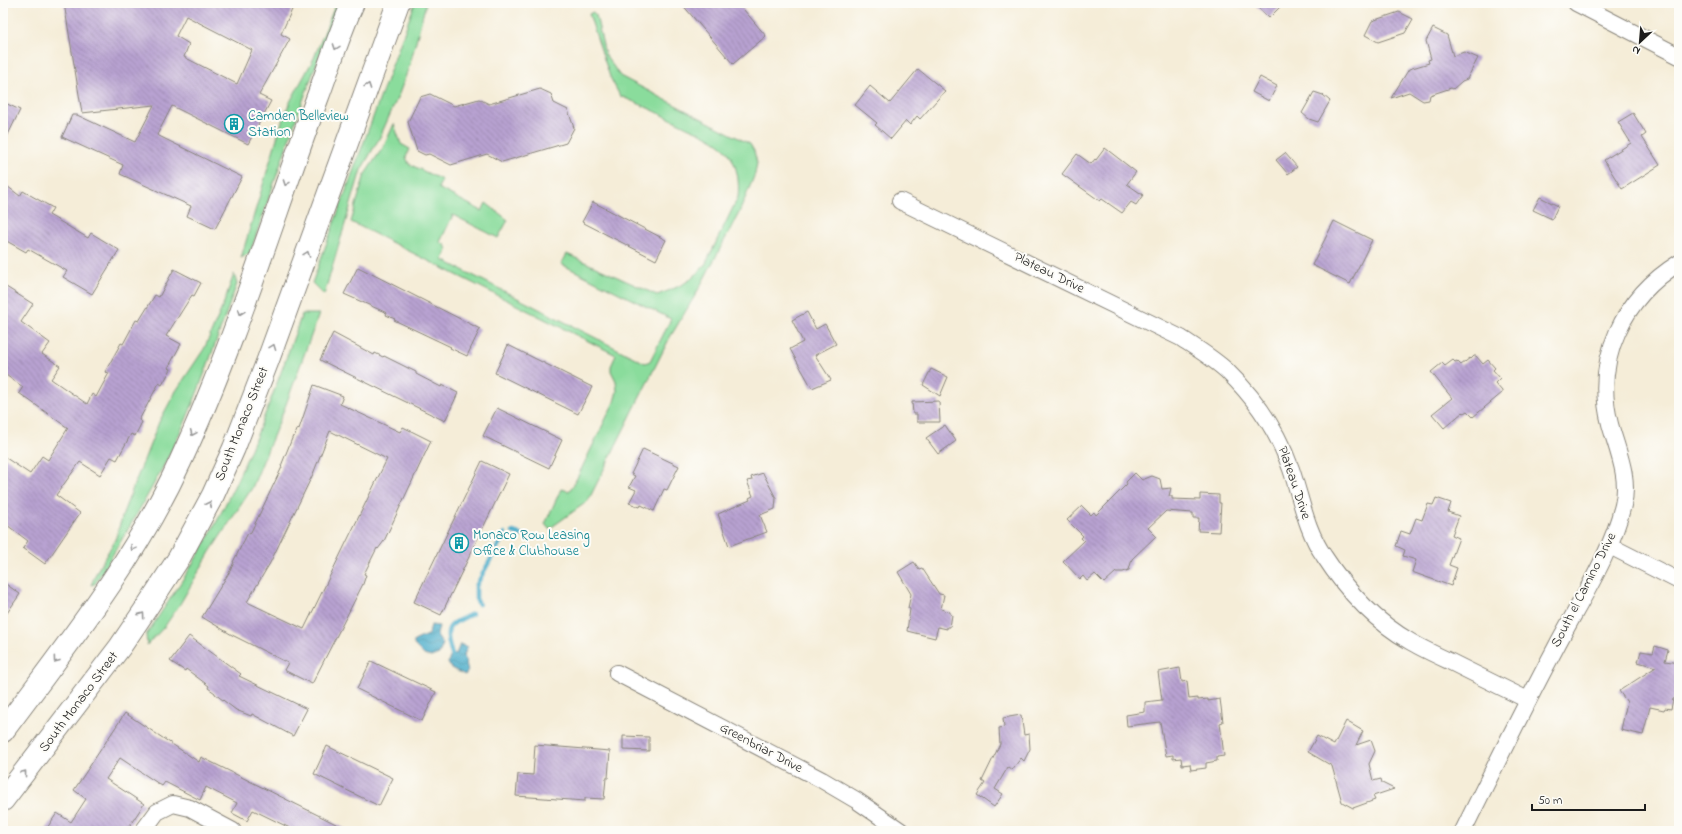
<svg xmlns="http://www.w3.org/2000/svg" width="1682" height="834" font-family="'Indie Flower',sans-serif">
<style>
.green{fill:#8adc9c;stroke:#537c5c}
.water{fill:url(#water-waves);stroke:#346473}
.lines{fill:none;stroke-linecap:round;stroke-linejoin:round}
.stream{stroke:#4badca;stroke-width:4.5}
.building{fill:url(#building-back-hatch);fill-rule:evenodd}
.minor-casing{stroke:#88847a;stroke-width:18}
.secondary-casing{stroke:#88847a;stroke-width:24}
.minor{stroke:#fff;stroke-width:16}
.secondary{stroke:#fff;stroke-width:22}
.oneway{stroke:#999}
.labels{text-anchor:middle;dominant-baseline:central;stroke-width:4;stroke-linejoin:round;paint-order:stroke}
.culture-label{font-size:14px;fill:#0d838f;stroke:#fdfcf7;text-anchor:start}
.street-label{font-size:14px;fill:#1c1c1c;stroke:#fdfcf7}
</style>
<defs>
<pattern id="water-waves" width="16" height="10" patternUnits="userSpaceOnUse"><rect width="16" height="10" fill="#4badca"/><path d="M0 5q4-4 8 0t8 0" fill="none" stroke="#3e8ca3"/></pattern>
<pattern id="building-back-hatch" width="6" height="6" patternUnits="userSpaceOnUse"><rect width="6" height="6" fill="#b8a2d1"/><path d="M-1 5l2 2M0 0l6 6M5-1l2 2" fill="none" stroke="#9583a9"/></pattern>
</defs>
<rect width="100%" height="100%" fill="#fdfcf7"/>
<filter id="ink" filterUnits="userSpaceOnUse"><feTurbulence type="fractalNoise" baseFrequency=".025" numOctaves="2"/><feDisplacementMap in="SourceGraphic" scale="8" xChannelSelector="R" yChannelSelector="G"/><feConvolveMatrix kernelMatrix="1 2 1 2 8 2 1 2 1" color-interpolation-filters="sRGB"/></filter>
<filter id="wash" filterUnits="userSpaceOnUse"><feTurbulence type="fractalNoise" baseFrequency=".012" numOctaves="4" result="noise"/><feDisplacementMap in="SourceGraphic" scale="16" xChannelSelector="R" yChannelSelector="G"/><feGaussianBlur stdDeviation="0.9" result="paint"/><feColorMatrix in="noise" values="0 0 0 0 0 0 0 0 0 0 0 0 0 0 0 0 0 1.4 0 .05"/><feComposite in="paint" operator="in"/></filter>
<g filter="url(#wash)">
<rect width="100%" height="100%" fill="#f5edd8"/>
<g class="green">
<polygon points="336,3 339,3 295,122 250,253 241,258 283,118 291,100 314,58"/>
<polygon points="415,3 426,3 410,64 399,94 380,137 361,170 324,295 312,283"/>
<path d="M593,12L596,15L605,54L620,76L750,144L754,151L757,163L755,174L739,213L696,294L669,339L588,501L549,529L545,524L561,489L569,491L574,484L614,402L617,391L616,381L611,371V366L616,355L351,222L365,174L384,146L394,124L401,144L410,149L406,157L409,164L442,180L438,188L482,211L486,203L508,220L498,238L453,215L440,242L445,245L447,249L443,260L645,363L650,361L671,319L561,264L567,254L657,295C677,288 694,281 706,263L738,197C740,179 736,158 722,146C712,138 699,132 687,127C665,116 643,105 620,96L610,77L589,14Z"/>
<path d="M234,274L237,284C220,329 205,376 186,420C160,478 127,531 95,584L91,585L97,571L115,540L125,508L159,422L176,391L204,349L222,308Z"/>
<path d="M302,314H319L285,407L252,488L210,552L180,604L165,626L147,645L146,635C174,593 203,551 225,505C256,444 279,378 302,314Z"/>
</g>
<g class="water">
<polygon points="431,625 439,626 437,635 443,644 439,654 431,657 424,655 414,645 414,641 429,634"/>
<polygon points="460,644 467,647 464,655 468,671 465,675 451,668 448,663 450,657 456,654"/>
</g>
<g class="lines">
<g class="stream">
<polyline points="513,532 522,535"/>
<polyline points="479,604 476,599 476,586 505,533"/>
<path d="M452,655C444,626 446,626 472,614"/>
</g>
</g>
<g id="blocks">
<g class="building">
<path d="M64,3H295L281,34L290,39L259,95L271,101L248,144L172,106L157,135L242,177L215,229L187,216L191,206L120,174L123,165L62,137L72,115H77L135,142L154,105L82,113ZM186,16L252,50L237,84L184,57L189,44L176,36Z"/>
<polygon points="681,3 738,3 766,36 733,64"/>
<polygon points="1253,3 1284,3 1269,18"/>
<polygon points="1399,12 1413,19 1405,33 1378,42 1365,35 1372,21"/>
<polygon points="1433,28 1447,35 1453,56 1464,52 1478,58 1467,79 1462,81 1453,89 1451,88 1430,95 1429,100 1423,101 1409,92 1391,98 1409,69 1429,63 1428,60 1431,59 1426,41"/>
<polygon points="918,69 945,91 920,119 917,116 910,125 906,121 891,139 875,125 877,123 855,105 870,86 890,103"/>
<polygon points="1260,77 1277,86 1269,101 1252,92"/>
<polygon points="540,89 551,94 554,103 568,110 574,128 566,143 502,162 487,154 451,165 429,154 425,155 417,151 408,122 420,97 430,94 454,106 479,99 489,104"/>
<polygon points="1314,92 1323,95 1330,101 1318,122 1309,119 1302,113"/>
<polygon points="3,102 20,110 3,145"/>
<polygon points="1633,113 1646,134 1642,137 1660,165 1622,189 1604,160 1631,143 1618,122"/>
<polygon points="1105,148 1136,172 1127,184 1143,195 1136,205 1131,202 1122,213 1102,199 1100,201 1062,174 1077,154 1091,164 1095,159 1096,160"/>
<polygon points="1285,153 1297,167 1288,174 1276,160"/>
<polygon points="3,183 20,196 23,191 53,208 49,215 88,238 91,233 119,250 92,294 63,277 67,271 28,249 26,252 3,239"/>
<polygon points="1540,197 1558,206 1552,219 1533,210"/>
<polygon points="593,202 666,240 656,260 582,222"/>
<polygon points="1334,221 1372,240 1350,284 1312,265"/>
<polygon points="358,267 480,329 467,356 450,348 451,347 394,320 395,319 386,315 387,313 344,294"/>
<polygon points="174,269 201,283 194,296 192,295 166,336 181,344 168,368 171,369 162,385 159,383 139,420 142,422 135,436 131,434 117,460 111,457 100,475 80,462 56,495 80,513 45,564 23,548 28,541 3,522 3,456 30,474 42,456 48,460 68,428 19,393 23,387 3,373 3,285 33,304 21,322 50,343 42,354 60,366 51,379 87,404 92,394 96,397 109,373 105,372 121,343 123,344 136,320 139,321 155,295 159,297"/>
<polygon points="807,312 816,329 825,324 836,344 815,355 831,380 812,388 790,349 803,342 792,320"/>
<polygon points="333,333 374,355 375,353 383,357 384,356 416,372 416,374 441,387 442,385 458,393 445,421 320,360"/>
<polygon points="508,345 592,387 578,414 495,373"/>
<polygon points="1474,356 1476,356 1483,364 1488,360 1495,368 1493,370 1500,378 1495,383 1502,391 1502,393 1473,417 1467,411 1464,413 1463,412 1444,428 1432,414 1452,398 1431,372 1442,363 1445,366 1453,360 1455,362 1457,361 1461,365 1470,358 1471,359"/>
<polygon points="931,369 948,377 940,396 923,385"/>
<path d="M314,385L343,396L340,404L400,432L403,427L431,441L384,541L378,549L377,548L364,574L366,575L363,584L312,684L284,670L288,663L232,635L202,617L230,571L234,562H233L248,533L250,534L282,467L281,466L293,436L294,437L298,428L299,429ZM330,431L387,459L304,629L247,602L270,563L313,474Z"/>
<polygon points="939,401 940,422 917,422 917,414 913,414 912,402"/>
<polygon points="497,408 562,440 549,468 483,436"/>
<polygon points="945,425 956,441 938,454 926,438"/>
<polygon points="643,449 679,466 667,490 664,489 654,511 641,505 640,507 629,503 636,490 629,487 635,476 631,474"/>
<polygon points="482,461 509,474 441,615 414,602"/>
<polygon points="763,473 776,498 775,509 760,515 767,532 729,546 718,514 750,500 749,498 753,496 747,481 752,480 751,477"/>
<polygon points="1135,473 1142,480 1152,476 1160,479 1162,489 1171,488 1169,496 1172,496 1172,499 1200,500 1200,494 1219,495 1219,503 1221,503 1219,532 1198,531 1199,518 1193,518 1193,513 1166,511 1148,528 1156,536 1132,559 1129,570 1123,572 1116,572 1104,583 1095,574 1087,581 1083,576 1080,579 1063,561 1084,541 1081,538 1083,536 1067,520 1082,506 1091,515 1094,512 1096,515 1127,484 1126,482"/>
<polygon points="1436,498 1451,503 1448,512 1459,516 1452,535 1459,538 1449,565 1457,568 1451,586 1412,572 1416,560 1403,556 1405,550 1396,546 1401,531 1410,534 1416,518 1422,520 1428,504 1433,505"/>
<polygon points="914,562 919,569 922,568 939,594 944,595 941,609 950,612 950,614 952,615 950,627 947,627 947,629 938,627 935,638 907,631 910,609 908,608 911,594 898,572"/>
<polygon points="3,582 20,594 3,619"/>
<polygon points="189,636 241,674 239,676 307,709 293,736 252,714 251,716 236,710 215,694 215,693 208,688 209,686 186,669 185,671 170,661"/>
<polygon points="1655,646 1668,650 1665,661 1679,663 1679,698 1673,699 1671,709 1665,708 1664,710 1650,707 1643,735 1621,730 1627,702 1619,691 1656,667 1638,662 1641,651 1653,653"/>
<polygon points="371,661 436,692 422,721 357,689"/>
<polygon points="1180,668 1182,682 1187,681 1189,699 1198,698 1198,700 1208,699 1208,701 1220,699 1223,722 1220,723 1224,756 1217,757 1217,761 1206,763 1206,768 1191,770 1190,764 1182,765 1181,758 1173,759 1173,755 1166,756 1160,722 1127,726 1126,715 1145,712 1145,702 1162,700 1158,672"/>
<polygon points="125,713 199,762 201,757 350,831 296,831 253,810 247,821 232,813 237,803 206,787 200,800 165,782 162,786 120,758 106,779 144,804 126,831 45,831 57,813 71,822 86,799 74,790"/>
<polygon points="1021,715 1024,735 1029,734 1030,749 1024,761 1021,758 1012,770 1008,767 995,789 1003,794 994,807 977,795 985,783 982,781 1000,744 999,728 1004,727 1003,718"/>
<polygon points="1346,721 1363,731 1356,745 1371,740 1375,751 1369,764 1373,781 1381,779 1382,783 1394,789 1373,796 1375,800 1353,808 1342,802 1332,766 1308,752 1317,736 1334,745"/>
<polygon points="623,736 649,737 649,751 623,750"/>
<polygon points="535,745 610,751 608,778 606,778 604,799 585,798 585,801 516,796 518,774 533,775"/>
<polygon points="327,746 393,778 379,806 314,774"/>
</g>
</g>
</g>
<g filter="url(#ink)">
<use href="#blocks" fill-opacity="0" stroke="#88847a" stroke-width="1"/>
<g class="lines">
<defs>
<g id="minor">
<polyline points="1576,3 1679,56"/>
<path d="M900,201L1181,338C1196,348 1213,358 1227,371C1255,398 1278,432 1291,469C1301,498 1306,530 1324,556C1346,590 1376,622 1411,642C1423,649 1436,655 1449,661C1475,674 1501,687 1528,700"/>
<polyline points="1610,546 1679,581"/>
<polyline points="617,673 822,780 856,800 901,831"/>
<polyline points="143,831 157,812 173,804 190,808 233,831"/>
<path d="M1463,831C1493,770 1523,709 1555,649C1579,603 1611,555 1623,505C1630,477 1617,450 1610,424C1593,359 1624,297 1679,263"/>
</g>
<g id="secondary">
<path d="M3,731C67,645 135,560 180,462C235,344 272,220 317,99C329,67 339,34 353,3"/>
<polyline points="3,800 120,647 145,610 179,558 213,495 234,448 268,360 398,3"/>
</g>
</defs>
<use href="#minor" class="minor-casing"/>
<use href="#secondary" class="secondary-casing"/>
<use href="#minor" class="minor"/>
<use href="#secondary" class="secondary"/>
</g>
<defs><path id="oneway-chevron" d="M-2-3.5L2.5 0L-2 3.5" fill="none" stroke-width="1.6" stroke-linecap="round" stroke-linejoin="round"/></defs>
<g class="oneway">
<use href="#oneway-chevron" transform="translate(336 47) rotate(110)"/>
<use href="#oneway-chevron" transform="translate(368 86) rotate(-70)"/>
<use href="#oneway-chevron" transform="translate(286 183) rotate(110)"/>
<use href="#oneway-chevron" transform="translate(307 254) rotate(-70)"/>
<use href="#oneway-chevron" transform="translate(241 312) rotate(110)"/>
<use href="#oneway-chevron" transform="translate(273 347) rotate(-69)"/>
<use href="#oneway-chevron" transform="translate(193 433) rotate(114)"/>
<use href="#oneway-chevron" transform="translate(209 504) rotate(-63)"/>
<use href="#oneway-chevron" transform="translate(133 548) rotate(121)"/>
<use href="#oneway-chevron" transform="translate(142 615) rotate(-55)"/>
<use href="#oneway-chevron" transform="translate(56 660) rotate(126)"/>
<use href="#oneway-chevron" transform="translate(24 773) rotate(-52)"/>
</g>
</g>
<defs>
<symbol id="building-ring" viewBox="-11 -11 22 22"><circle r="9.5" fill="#fdfcf7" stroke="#0f9aa8" stroke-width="1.5"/><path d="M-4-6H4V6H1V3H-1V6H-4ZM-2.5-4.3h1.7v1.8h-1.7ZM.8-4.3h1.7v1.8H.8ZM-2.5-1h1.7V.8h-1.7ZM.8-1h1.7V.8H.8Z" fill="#0f9aa8"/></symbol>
</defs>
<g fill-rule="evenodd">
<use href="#building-ring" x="223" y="113" width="22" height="22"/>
<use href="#building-ring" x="448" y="532" width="22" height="22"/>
</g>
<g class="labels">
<g class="culture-label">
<text x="248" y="116">Camden Belleview<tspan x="248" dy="16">Station</tspan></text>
<text x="473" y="535">Monaco Row Leasing<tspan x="473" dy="16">Office &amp; Clubhouse</tspan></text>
</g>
<g class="street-label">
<text transform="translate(1049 273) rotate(26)">Plateau Drive</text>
<text transform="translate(242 424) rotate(-68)">South Monaco Street</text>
<text transform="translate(1294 483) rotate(71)">Plateau Drive</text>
<text transform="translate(1584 590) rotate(-63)">South el Camino Drive</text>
<text transform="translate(79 702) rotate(-53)">South Monaco Street</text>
<text transform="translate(761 748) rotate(28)">Greenbriar Drive</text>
</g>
</g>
<rect width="1682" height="834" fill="none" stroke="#fdfcf7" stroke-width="16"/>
<g transform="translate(1640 42) rotate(206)" stroke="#fdfcf7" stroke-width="3" paint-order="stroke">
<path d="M0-3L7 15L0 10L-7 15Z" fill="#1c1c1c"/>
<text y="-6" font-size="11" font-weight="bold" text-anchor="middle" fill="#1c1c1c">N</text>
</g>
<path d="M1532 804v6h113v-6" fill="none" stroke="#1c1c1c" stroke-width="2"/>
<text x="1538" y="804" font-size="12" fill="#1c1c1c" stroke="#fdfcf7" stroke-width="3" paint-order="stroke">50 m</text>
</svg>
